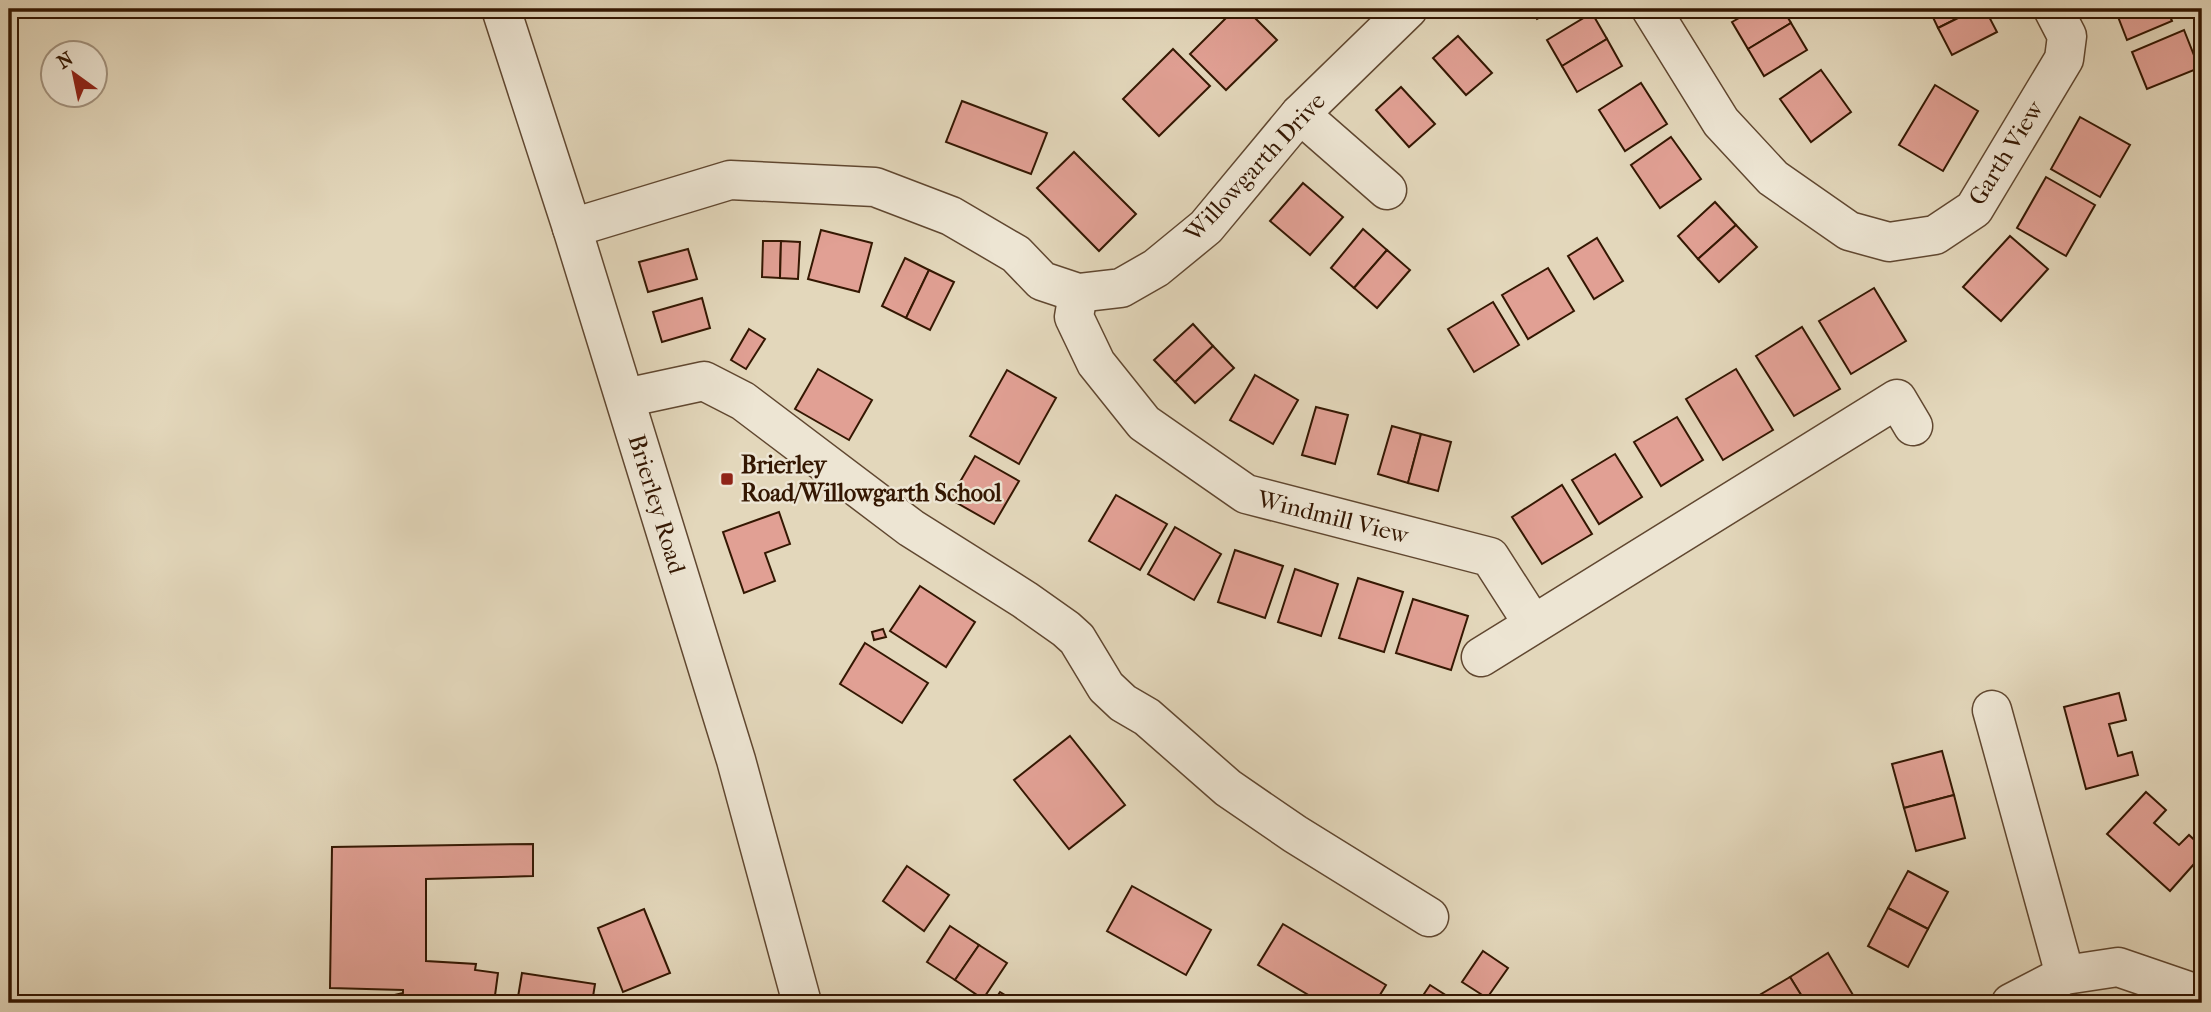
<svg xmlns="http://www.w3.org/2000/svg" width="2211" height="1012" font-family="'IM FELL French Canon',serif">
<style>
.building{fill:#e1a094;stroke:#341702;stroke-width:2}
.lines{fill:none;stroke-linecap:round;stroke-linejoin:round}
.minor-casing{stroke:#604730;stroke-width:41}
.minor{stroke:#ede5d3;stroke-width:38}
.poi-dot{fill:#8f2418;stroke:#ede5d3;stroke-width:2.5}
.labels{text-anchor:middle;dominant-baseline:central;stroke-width:5;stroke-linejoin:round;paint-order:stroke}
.street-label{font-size:24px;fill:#341702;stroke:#ede5d3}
.poi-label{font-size:24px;font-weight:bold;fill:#341702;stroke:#ede5d3;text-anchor:start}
</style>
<rect width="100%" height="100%" fill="#e3d7bb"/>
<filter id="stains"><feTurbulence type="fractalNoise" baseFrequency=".00286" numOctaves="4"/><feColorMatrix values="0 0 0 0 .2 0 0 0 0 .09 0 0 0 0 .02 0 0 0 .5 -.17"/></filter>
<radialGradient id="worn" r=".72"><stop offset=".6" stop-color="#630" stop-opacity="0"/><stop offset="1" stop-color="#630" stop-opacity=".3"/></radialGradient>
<g class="building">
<polygon points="1235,9 1246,9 1277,40 1226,90 1190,54"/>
<polygon points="1531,9 1555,9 1537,19"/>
<polygon points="1755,9 1783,9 1791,23 1748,49 1732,22"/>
<polygon points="1929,9 1976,9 1938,28"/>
<polygon points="1976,9 1985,9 1997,32 1952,55 1938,28"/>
<polygon points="2115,9 2167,9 2172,21 2127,40"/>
<polygon points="1592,13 1607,39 1562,66 1547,40"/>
<polygon points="1791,23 1807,50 1764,76 1748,49"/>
<polygon points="2184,30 2199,68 2147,89 2132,52"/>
<polygon points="1458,36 1492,73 1466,95 1433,58"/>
<polygon points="1607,39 1622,66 1577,92 1562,66"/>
<polygon points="1173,49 1210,86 1159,136 1123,99"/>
<polygon points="1821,70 1851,112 1811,142 1780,99"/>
<polygon points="1641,83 1667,124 1625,151 1599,110"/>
<polygon points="1935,85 1978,111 1943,171 1899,145"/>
<polygon points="1401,87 1435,124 1409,147 1376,110"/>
<polygon points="962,101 1047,133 1031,174 946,142"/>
<polygon points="2080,117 2130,145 2100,197 2051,169"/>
<polygon points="1671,137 1701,179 1660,208 1631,165"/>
<polygon points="1074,152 1136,214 1099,251 1037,188"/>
<polygon points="2046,177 2095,205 2066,256 2017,228"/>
<polygon points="1303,183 1343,217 1310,255 1270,221"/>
<polygon points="1715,202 1736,225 1698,259 1678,236"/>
<polygon points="1736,225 1757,247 1719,282 1698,259"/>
<polygon points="1363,229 1387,250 1354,288 1331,268"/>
<polygon points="821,230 872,243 859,292 808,279"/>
<polygon points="2010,236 2048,269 2001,321 1963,287"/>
<polygon points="1597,238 1623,281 1594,299 1568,256"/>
<polygon points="763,241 781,241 780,278 762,277"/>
<polygon points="781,241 800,242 798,279 780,278"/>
<polygon points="688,249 697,279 648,292 639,262"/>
<polygon points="1387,250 1410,270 1377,308 1354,288"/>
<polygon points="905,258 929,270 906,318 882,306"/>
<polygon points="1548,268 1574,311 1528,339 1502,295"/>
<polygon points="929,270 954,282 930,330 906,318"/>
<polygon points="1874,288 1906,341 1851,374 1819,321"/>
<polygon points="702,298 710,328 662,342 653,312"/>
<polygon points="1493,302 1519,345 1474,372 1448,329"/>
<polygon points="1193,324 1213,346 1175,382 1154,360"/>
<polygon points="1802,327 1840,389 1794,416 1756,356"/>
<polygon points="749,329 765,339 746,369 731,360"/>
<polygon points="1213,346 1234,368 1195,403 1175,382"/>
<polygon points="818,369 872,400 849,440 795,409"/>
<polygon points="1736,369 1773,430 1723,460 1686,399"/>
<polygon points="1007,370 1056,398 1019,464 970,436"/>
<polygon points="1255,375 1298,400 1273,444 1230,420"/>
<polygon points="1316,407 1348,415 1335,464 1302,455"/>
<polygon points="1677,417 1703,460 1661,486 1634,442"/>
<polygon points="1392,426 1421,434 1408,483 1378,474"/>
<polygon points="1421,434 1451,442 1438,491 1408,483"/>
<polygon points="1615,454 1642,497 1599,524 1572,480"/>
<polygon points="975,456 1019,481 994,524 950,499"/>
<polygon points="1562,485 1592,534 1542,564 1512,517"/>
<polygon points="1116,495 1167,524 1140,570 1089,541"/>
<polygon points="779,512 790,544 765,553 775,581 744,593 723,532"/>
<polygon points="1175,527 1221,554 1194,600 1148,574"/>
<polygon points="1235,550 1283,566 1265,618 1218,602"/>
<polygon points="1295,569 1338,584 1321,636 1278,622"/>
<polygon points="1358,578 1403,592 1384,652 1339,638"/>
<polygon points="920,586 975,622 946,667 890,631"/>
<polygon points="1413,599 1468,616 1451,670 1396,653"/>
<polygon points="883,629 886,637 874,640 872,632"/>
<polygon points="865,643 928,683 902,723 840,684"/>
<polygon points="2119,693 2126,720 2109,724 2118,756 2132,752 2138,775 2086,789 2064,707"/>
<polygon points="1070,736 1125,805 1069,849 1014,780"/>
<polygon points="1942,751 1954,795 1904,808 1892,764"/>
<polygon points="2146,792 2166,810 2154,823 2179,845 2189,835 2202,847 2202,855 2170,891 2107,834"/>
<polygon points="1954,795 1965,838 1916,851 1904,808"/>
<polygon points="533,844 533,876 426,879 426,961 476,964 475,970 498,973 494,1003 361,1003 403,993 403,990 330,988 332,847"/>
<polygon points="907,866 949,895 924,931 883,901"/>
<polygon points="1908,871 1948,892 1928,929 1888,908"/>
<polygon points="1132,886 1211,930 1186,975 1107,931"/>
<polygon points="1888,908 1928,929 1908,967 1868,946"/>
<polygon points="644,909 670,973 623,992 598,928"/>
<polygon points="1283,924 1386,985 1375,1003 1322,1003 1258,965"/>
<polygon points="950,926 979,945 955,980 927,962"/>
<polygon points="979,945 1007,963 983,999 955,980"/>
<polygon points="1483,951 1508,968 1487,998 1462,982"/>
<polygon points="1828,953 1856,1000 1850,1003 1806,1003 1790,977"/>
<polygon points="522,973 595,984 592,1003 517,1003"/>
<polygon points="1790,977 1806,1003 1753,1003 1751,1000"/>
<polygon points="1430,985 1458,1003 1418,1003"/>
<polygon points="1000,992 1018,1003 993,1003"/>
</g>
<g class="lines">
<defs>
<g id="minor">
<polyline points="501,9 572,228 736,760 802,1003"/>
<polyline points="1651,9 1721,122 1773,178 1849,231 1889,242 1935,235 1974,209 2064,59 2067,36 2053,9"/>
<polyline points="1300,114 1387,190"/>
<polyline points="572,228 730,180 875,187 951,216 1016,254 1042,281 1078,293 1121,288 1156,268 1206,227 1300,114 1408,9"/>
<polyline points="1078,293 1074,317 1096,363 1144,423 1246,494 1490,557 1533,624"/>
<polyline points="625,398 704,381 743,401 911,528 1025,600 1066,629 1077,639 1106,687 1123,703 1147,717 1228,788 1295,834 1429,917"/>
<polyline points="1481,657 1897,399 1913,426"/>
<polyline points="1992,710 2065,975"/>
<polyline points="2011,1003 2065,975 2118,967 2191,992 2202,1001"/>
</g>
</defs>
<use href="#minor" class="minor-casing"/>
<use href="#minor" class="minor"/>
</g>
<rect class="poi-dot" x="720" y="472" width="14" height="14" rx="3.5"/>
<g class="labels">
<g class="street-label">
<text transform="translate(2006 153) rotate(-58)">Garth View</text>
<text transform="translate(1255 167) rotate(-47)">Willowgarth Drive</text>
<text transform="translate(657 504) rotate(73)">Brierley Road</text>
<text transform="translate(1333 517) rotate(14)">Windmill View</text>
</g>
<g class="poi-label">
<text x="741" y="465">Brierley<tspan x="741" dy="28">Road/Willowgarth School</tspan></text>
</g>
</g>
<rect width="2211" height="1012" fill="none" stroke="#e3d7bb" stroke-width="35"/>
<rect x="10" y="10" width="2190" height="991" fill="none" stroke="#341702" stroke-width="3.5"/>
<rect x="18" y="18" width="2176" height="977" fill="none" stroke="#341702" stroke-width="2"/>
<g transform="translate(74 74) rotate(327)"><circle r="33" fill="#ede5d3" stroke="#a3937f" stroke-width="2"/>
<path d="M0-5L12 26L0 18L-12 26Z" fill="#8f2418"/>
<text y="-10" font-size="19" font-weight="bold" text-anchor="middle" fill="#341702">N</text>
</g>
<rect width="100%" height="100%" filter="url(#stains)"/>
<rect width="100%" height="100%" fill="url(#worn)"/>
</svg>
